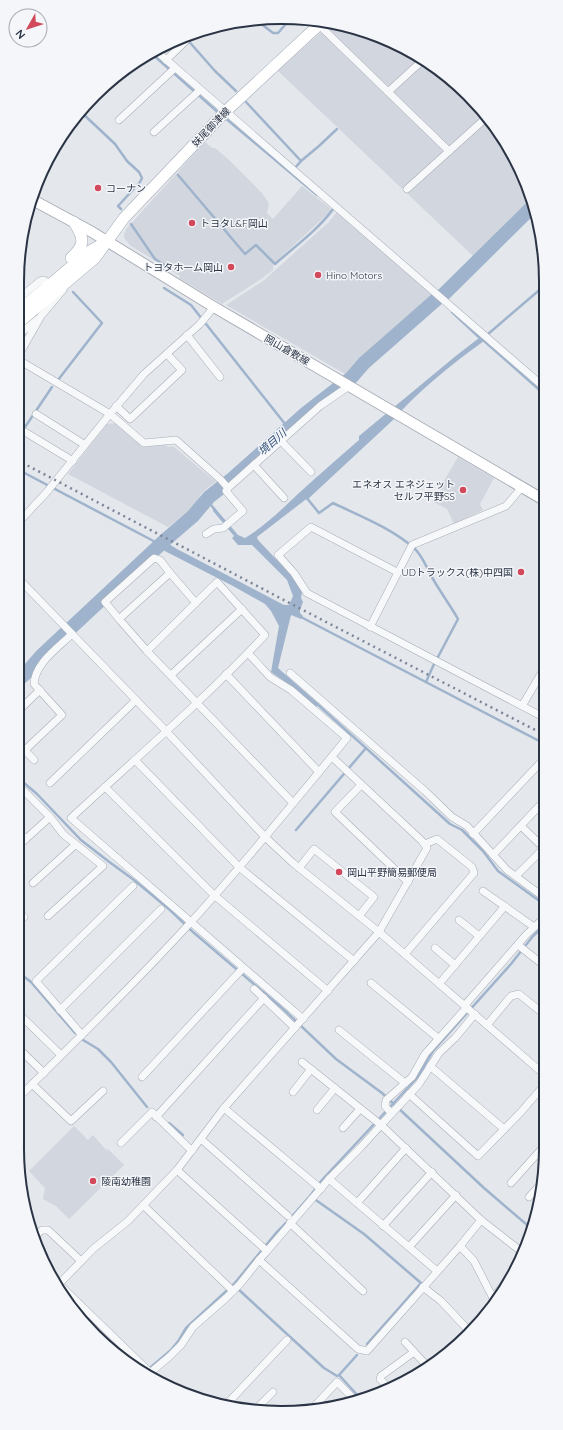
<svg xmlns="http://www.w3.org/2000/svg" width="563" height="1430" font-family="Quicksand,'Noto Sans JP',sans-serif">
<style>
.built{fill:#d2d6de}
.water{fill:#9fb4cc}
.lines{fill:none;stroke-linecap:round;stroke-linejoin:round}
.stream{stroke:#9fb4cc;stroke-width:2.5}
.river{stroke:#9fb4cc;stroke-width:14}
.minor-casing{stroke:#a9aeb7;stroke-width:8}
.secondary-casing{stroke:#a9aeb7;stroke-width:12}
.primary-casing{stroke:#a3abb8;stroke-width:12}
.minor{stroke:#f7f8fa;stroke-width:7}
.secondary{stroke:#fff;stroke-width:10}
.primary{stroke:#fff;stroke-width:11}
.rail{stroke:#7d8696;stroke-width:2.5;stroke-dasharray:2 4;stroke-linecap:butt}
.poi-dot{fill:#d1495b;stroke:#f4f6f9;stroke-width:1.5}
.labels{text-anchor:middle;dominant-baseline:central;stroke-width:3;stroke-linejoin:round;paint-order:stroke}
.street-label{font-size:10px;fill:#2b3445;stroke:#f4f6f9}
.poi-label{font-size:10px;fill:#2b3445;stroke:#f4f6f9;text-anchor:start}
.water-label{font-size:11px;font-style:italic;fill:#34527a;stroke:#f4f6f9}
.rim{fill:none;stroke:#2b3445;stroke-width:2}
</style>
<rect width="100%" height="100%" fill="#e4e7ec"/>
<g class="built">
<polygon points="331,23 366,31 428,61 481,107 519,165 531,205 474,257 278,71"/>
<polygon points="205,142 212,148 215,148 228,159 261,192 269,203 267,213 273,219 302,186 330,208 331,211 273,264 273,270 261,279 222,304 179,278 180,276 131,246 124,238 124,234 127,228"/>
<polygon points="337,212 435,297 428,306 347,375 226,305 263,281 329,222"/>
<polygon points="117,423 143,447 166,445 168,447 173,446 216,482 207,488 201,494 192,509 168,527 68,474 107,424"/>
<polygon points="458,457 494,478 480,504 483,510 454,524 447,509 432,501"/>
<polygon points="74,1126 88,1140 93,1135 106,1150 108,1149 124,1165 69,1219 56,1206 43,1199 45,1188 29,1171"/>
</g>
<path class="water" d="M479,338L484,341C452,364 419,390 393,420L308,499L305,500L257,537L258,540L292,576L302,592L301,598L303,602L300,610V613L303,616L301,619L291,615L278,668L319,704L316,707L294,688L271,672L279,626L271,611L265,604L233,586L157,547L164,541L177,549L284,605H289L293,596L287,580L252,545H238L232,538L234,536L213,511V509L215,508L238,535L245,538C265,526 282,509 299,493C319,475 339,457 359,440V436L457,355Z"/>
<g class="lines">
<g class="stream">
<polyline points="255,19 273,33 278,33 291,18"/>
<polyline points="185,37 215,71 236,91"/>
<polyline points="151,53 220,114"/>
<polyline points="246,102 301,161"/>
<polyline points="80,111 115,144 127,161 139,172 142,178 140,182 118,206 121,209"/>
<polyline points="224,117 317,195"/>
<polyline points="295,168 301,161 319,146 337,129"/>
<path d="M178,175L245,254L256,245L275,264C293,248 320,228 333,209"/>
<polyline points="131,224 155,259 169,268"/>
<polyline points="164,288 191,305 289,429"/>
<polyline points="452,312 482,340"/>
<polyline points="483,340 544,394"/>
<polyline points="480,341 544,286"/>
<polyline points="58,380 102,323 73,292"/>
<polyline points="17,439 52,387"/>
<polyline points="17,469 163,546"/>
<path d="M306,497L319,513L333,503C360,516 391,528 414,548C423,556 427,569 433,579C441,593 450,605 458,619L438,657"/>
<polyline points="207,500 215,510"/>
<polyline points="299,616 545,744"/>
<polyline points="426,682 434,664"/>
<polyline points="316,703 450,824 462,830 483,851 498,871 545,905"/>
<polyline points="17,777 37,794 81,840 108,861 134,880 170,910 193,932 282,1008 336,1059 382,1093 484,1188 533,1230"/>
<polyline points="296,830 366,748"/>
<polyline points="17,973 22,975 31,982 75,1033"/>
<polyline points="83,1040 98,1049 111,1062 147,1107"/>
<polyline points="169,1123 183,1135"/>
<polyline points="313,1198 364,1234 421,1283 367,1344"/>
<polyline points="238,1289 324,1368 337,1376 339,1375 360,1398"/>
<polyline points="151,1367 171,1350 179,1340 186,1328 234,1284 276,1233 287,1222 310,1196 322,1180 417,1078 433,1051 511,964 533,936 545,925"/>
<polyline points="339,1375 357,1355"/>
</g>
<polyline class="river" points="17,681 28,671 42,655 164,541 193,516 209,497 232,479 306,413 351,378 364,363 438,298 444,294 532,207"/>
<defs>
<g id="minor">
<polyline points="319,25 449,151"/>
<polyline points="155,50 544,387"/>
<polyline points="166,60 194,33"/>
<polyline points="388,92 424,59"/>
<polyline points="119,120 175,68"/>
<polyline points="154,132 200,90"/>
<polyline points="407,189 487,117"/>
<polyline points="17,300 40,281 44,280 52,286"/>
<polyline points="187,335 220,377"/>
<polyline points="17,336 38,319"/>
<polyline points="17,358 41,316 63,290"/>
<polyline points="17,359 110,414 144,443 176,440 221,480 228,488 320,406 349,386"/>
<polyline points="116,406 130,419 182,370 167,354"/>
<polyline points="36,414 85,445"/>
<polyline points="25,432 73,461"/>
<polyline points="281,441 311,472"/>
<polyline points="254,465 284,498"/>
<polyline points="17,524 46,493 110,414 144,374 200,324 214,307"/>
<polyline points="206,534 214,529 223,528 243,511 226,491 228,488"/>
<polyline points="397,572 311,527 278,555 294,573 307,593 545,718"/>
<polyline points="17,577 166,731 265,837 293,863 379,932 546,1076"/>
<polyline points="196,603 170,573 119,619 147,651 293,803"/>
<polyline points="119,619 105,602 154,558 160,560 170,573"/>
<polyline points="370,627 412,545 506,506 522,487"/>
<path d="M147,651L217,582L265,635C204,700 136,758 71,818C148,885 225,952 303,1019"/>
<polyline points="290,673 425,791 452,817 467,826 507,870 545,898"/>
<polyline points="226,674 319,772"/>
<polyline points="171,675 242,609"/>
<polyline points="522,706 545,667"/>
<polyline points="17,712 40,690"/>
<polyline points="17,742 34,760"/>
<path d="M25,750L62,715L34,684C35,663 58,648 72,634"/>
<polyline points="135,760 239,867 354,961"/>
<polyline points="50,783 136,700"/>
<polyline points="17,784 50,817 63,834 103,866 48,916"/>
<polyline points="361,785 335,812 408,882"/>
<polyline points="105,787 214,895 328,991"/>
<polyline points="17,830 26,839"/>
<polyline points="473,834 544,759"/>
<polyline points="17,847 50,817"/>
<polyline points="493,855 545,800"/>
<polyline points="299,868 314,849 374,897 359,916"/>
<polyline points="516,876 544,848 521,826"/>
<polyline points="33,883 75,845"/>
<polyline points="483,891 534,927"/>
<polyline points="17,910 24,917 17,923"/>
<polyline points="459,920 479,936"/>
<polyline points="518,945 546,967"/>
<polyline points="435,948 455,965"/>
<polyline points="405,954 474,873 472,867 437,839 425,844"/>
<polyline points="371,983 438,1038"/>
<polyline points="439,984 505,906"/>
<polyline points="254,989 295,1028"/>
<polyline points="465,1005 526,935 545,917"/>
<polyline points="60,1010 161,909"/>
<polyline points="17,1012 61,1055"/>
<polyline points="487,1025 511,996 519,994 546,1016"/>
<polyline points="339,1030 405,1083"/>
<polyline points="82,1035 36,981 133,886"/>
<polyline points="17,1047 44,1073"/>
<polyline points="302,1062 381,1125 419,1084 439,1053 455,1038 475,1014"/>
<polyline points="430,1066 504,1129"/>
<polyline points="142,1077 243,968"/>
<polyline points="32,1084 71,1121 103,1091"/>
<polyline points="293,1092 311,1069"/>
<polyline points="409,1094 478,1156 521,1112 546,1083"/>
<path d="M17,1099C76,1041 135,983 191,922C245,863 296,800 347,738L291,690L270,677L248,653"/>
<polyline points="224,1108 321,1189"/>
<polyline points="317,1110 335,1088"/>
<polyline points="391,1113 385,1106 386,1100 412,1077 425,1054 467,1007"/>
<polyline points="156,1117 264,998"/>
<polyline points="343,1128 360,1109"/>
<polyline points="201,1139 288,1216"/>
<polyline points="121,1143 152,1112 192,1151"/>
<polyline points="177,1170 267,1251 259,1260 358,1349 367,1351 460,1246 481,1220"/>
<polyline points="511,1183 546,1144"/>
<polyline points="529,1197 540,1185"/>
<polyline points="357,1203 406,1148"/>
<polyline points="143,1205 233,1291"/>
<polyline points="290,1223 363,1291"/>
<polyline points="383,1226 432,1172"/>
<polyline points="33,1238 42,1230 48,1230 81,1261"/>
<polyline points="460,1246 474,1261 495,1302"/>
<polyline points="409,1247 456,1195"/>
<polyline points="267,1251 329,1179"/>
<polyline points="437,1271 329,1179 361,1147 381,1125 481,1220 522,1252"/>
<polyline points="52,1280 59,1284 162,1384"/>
<polyline points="59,1284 93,1249 128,1221 177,1170 224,1108 379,932 427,848 422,841 332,757"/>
<polyline points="423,1287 441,1301 470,1332"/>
<polyline points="493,1298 505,1283"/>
<polyline points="405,1342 428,1367"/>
<polyline points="151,1372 169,1357 181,1345 193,1327 226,1298 240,1284 259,1260"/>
<polyline points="388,1387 380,1379 381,1376 414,1352"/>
<polyline points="225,1406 287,1340"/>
<polyline points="312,1409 337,1382 355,1400"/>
<polyline points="255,1410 273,1392"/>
</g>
<polyline id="secondary" points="31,199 92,232 214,307 544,500"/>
<g id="primary">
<path d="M71,258C86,244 84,239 74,222"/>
<polyline points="17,312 90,251 104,243"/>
<polyline points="17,324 95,258 124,218 225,112 323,21"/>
</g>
</defs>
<use href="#minor" class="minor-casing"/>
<use href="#secondary" class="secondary-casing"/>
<use href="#primary" class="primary-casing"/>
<use href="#minor" class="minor"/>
<use href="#secondary" class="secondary"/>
<use href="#primary" class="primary"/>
<polyline class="rail" points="17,460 301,609 545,735"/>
</g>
<g class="poi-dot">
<circle cx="98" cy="188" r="4"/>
<circle cx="192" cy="223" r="4"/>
<circle cx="231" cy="267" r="4"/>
<circle cx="318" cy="275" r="4"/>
<circle cx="463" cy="490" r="4"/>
<circle cx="521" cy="572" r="4"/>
<circle cx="339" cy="872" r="4"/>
<circle cx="93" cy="1181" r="4"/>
</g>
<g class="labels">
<g class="street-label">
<text transform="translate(211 127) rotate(-46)">妹尾御津線</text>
<text transform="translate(287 350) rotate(30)">岡山倉敷線</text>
</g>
<g class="poi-label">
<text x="106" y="188">コーナン</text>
<text x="200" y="223">トヨタL&amp;F岡山</text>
<text x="223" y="267" text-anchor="end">トヨタホーム岡山</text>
<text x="326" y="275">Hino Motors</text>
<text x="455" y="484" text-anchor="end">エネオス エネジェット<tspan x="455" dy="12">セルフ平野SS</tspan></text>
<text x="513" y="572" text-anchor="end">UDトラックス(株)中四国</text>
<text x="347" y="872">岡山平野簡易郵便局</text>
<text x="101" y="1181">陵南幼稚園</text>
</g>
<g class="water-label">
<text transform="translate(272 442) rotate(-41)">境目川</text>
</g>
</g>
<path d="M0 0H563V1430H0ZM281 24H282A257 257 0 0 1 539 281V1149A257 257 0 0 1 282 1406H281A257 257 0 0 1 24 1149V281A257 257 0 0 1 281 24Z" fill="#f4f6f9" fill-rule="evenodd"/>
<path class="rim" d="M281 24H282A257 257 0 0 1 539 281V1149A257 257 0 0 1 282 1406H281A257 257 0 0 1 24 1149V281A257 257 0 0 1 281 24Z"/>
<g transform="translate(28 28) rotate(231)"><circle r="19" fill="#f4f6f9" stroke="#a4a8b1"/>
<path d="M0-3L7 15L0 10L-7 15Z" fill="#d1495b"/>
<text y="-6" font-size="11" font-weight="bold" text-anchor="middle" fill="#2b3445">N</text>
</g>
</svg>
